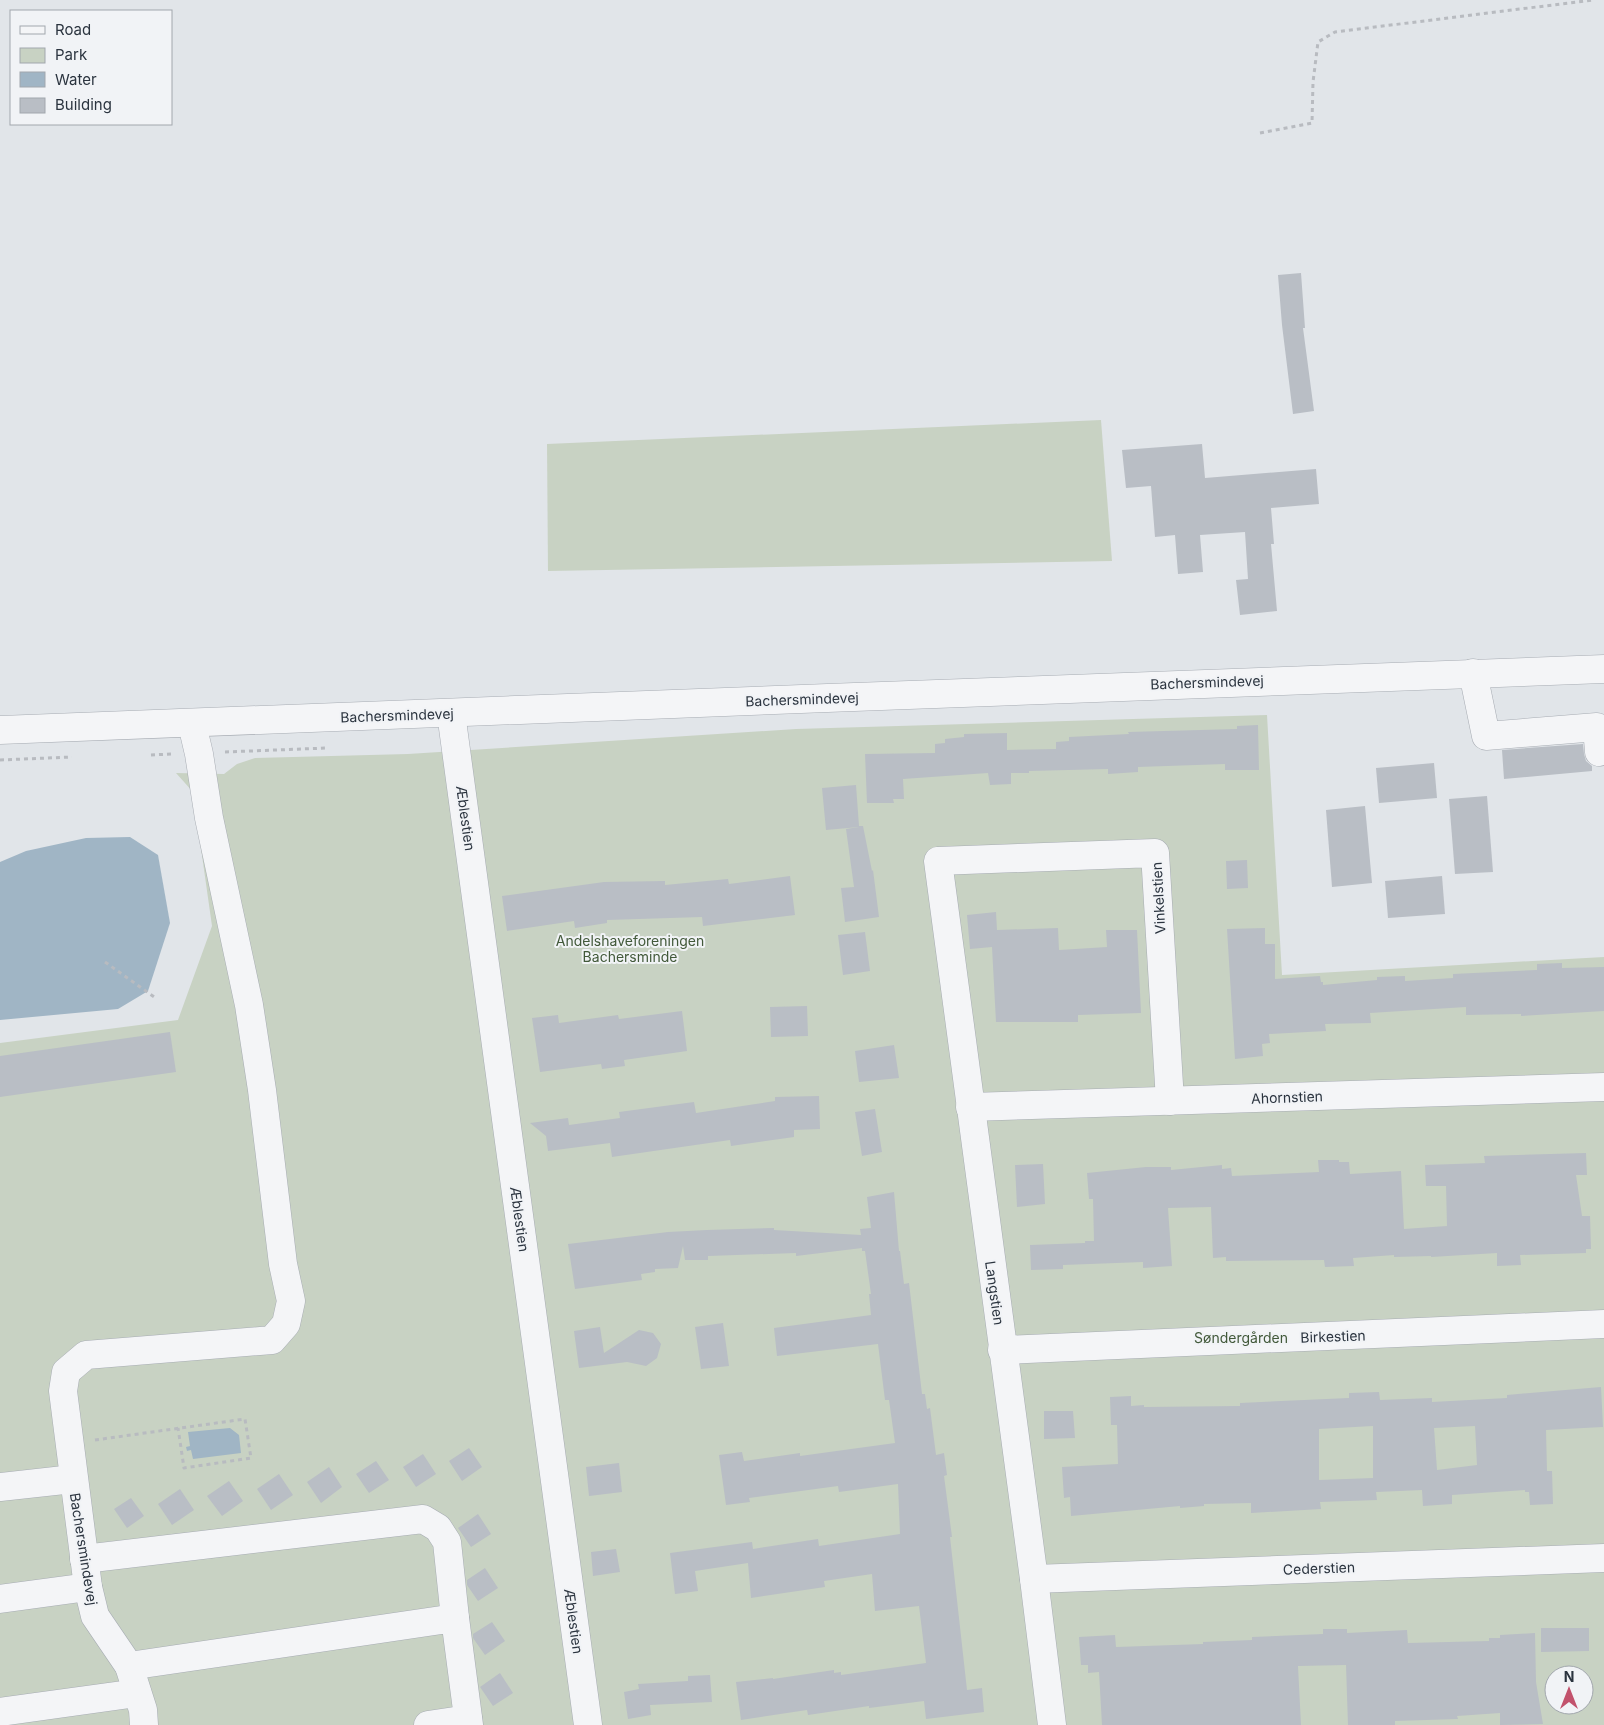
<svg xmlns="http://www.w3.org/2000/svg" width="1604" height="1725" font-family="Inter,sans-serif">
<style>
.green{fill:#c8d2c3;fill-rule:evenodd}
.water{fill:#a0b5c5}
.building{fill:#b9bec5;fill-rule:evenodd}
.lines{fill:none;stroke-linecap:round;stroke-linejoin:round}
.minor-casing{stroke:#a7acb3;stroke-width:29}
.path{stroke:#b8bbc0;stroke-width:3;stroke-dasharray:4 4;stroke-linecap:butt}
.minor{stroke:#f4f5f7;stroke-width:28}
.labels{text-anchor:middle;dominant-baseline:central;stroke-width:4;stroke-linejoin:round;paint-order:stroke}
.street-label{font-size:14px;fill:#2b343f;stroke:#f1f3f6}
.park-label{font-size:14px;fill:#42593a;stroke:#f1f3f6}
</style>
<rect width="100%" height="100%" fill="#e1e5e9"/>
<g class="green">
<polygon points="1101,420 1112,561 548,571 547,444"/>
<path d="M1267,715L1282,975L1604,957V1725H0V1043L178,1020L212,926L193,792L176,773L224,774L237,764L255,758L408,754L796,729ZM1554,1675H1584V1705H1554Z"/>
</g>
<g class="water">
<polygon points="130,837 158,855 170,923 148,991 118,1009 0,1020 0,862 26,851 86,838"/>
<polygon points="230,1428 239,1435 241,1453 193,1459 191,1450 187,1451 186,1447 190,1446 188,1432"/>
</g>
<g class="building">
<polygon points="1301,273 1305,328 1303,328 1314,411 1293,414 1282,325 1278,275"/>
<polygon points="1202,444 1205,478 1316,469 1319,504 1271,508 1274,544 1271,544 1277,611 1240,615 1236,580 1248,579 1245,532 1200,535 1203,572 1178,574 1175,535 1155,537 1151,486 1126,488 1122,450"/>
<polygon points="1258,725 1259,770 1225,770 1225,764 1138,767 1138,772 1108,774 1108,769 1029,771 1029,773 1011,773 1011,784 990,785 988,773 903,779 904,799 893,799 894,803 867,803 865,754 935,753 935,744 945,743 945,739 964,737 964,734 1007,733 1007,750 1056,749 1056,742 1069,741 1069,737 1129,734 1128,732 1237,729 1237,726"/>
<polygon points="1583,744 1584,754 1586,761 1592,766 1592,771 1504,779 1502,750"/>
<polygon points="1434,763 1437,798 1379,803 1376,768"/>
<polygon points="856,785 859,826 863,826 872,871 873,870 879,917 845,922 841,888 854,887 846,829 859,827 826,830 822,788"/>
<polygon points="1487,796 1493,872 1455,874 1449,799"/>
<polygon points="1365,806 1372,883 1332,887 1326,810"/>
<polygon points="1247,860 1248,888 1227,889 1226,861"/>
<polygon points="790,876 795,915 703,926 702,917 607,920 607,923 575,928 574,921 507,931 502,896 604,882 665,881 665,885 728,879 729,884"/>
<polygon points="1442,876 1445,914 1388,918 1385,881"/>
<polygon points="996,912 997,930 1058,928 1059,950 1107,947 1106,930 1137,930 1141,1013 1078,1015 1078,1022 996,1022 992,947 970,949 967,915"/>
<polygon points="1265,928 1265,944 1275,944 1275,979 1320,976 1321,982 1323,982 1323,985 1377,980 1377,977 1405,976 1405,981 1453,978 1453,974 1537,970 1537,964 1562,963 1562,968 1604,967 1604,1011 1521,1016 1521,1014 1466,1015 1466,1007 1370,1013 1371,1023 1325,1024 1326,1031 1269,1034 1270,1043 1262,1044 1263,1056 1235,1059 1227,929"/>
<polygon points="865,932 870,971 843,975 838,935"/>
<polygon points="807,1006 808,1036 771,1037 770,1007"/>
<polygon points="682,1011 687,1051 624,1060 625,1066 602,1069 601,1064 540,1072 532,1018 558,1015 559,1023 618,1015 619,1019"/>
<polygon points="170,1032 176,1072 0,1097 0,1056"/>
<polygon points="894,1045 899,1078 859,1082 855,1051"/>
<polygon points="819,1096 820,1129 794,1130 794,1137 731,1146 730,1140 612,1157 610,1143 548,1151 546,1136 530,1123 568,1118 569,1125 620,1118 619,1112 694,1102 696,1113 775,1101 775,1097"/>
<polygon points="875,1109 882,1152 862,1156 855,1112"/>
<polygon points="1586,1153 1587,1175 1576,1175 1582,1216 1590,1216 1591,1249 1586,1249 1586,1253 1520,1255 1521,1265 1497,1266 1497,1253 1431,1257 1431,1256 1394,1257 1394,1255 1353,1258 1354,1266 1325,1267 1324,1260 1226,1261 1226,1257 1213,1258 1211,1207 1168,1208 1172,1266 1143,1268 1143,1262 1063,1265 1063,1269 1031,1270 1030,1245 1085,1243 1085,1241 1094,1241 1093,1199 1089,1199 1087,1173 1146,1167 1171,1167 1171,1170 1222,1165 1222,1169 1231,1168 1232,1176 1319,1172 1318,1160 1339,1160 1339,1162 1349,1162 1350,1174 1401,1171 1404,1229 1447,1226 1446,1186 1426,1186 1425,1165 1485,1163 1484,1156"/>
<polygon points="1043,1164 1045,1204 1017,1207 1015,1165"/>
<polygon points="894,1192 899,1251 900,1251 904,1284 909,1283 922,1394 925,1394 927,1409 930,1408 936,1455 944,1453 947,1475 944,1476 952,1537 950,1537 967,1690 982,1688 984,1712 926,1719 924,1701 869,1708 869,1706 808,1715 807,1710 741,1720 736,1682 773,1678 773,1679 834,1670 834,1673 841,1672 841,1675 926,1663 919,1606 875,1611 872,1574 824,1581 825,1587 751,1598 748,1563 695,1571 698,1591 675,1594 670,1553 752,1542 753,1549 818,1539 819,1546 900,1534 898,1484 839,1492 838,1486 749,1498 750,1502 726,1505 719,1455 742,1452 744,1461 800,1453 800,1456 895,1443 889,1400 885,1400 878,1344 777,1356 774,1328 871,1315 869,1294 871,1294 865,1251 862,1251 862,1248 796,1256 796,1253 708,1256 708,1260 685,1260 683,1246 678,1268 655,1269 655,1272 641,1274 642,1280 575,1289 568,1244 668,1232 707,1230 774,1228 774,1230 861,1235 860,1229 871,1228 867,1197"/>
<polygon points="723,1323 729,1366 701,1369 695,1327"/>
<polygon points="600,1327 604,1353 639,1330 653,1333 661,1344 657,1358 646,1366 627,1362 579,1368 574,1331"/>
<path d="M1601,1387L1603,1427L1546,1430L1547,1471H1552L1553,1504L1530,1505L1529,1492H1525V1490L1452,1495V1504L1423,1506L1422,1490L1376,1492L1377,1500L1320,1502L1321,1509L1251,1513V1503L1204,1504V1506L1180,1508V1506L1071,1516L1070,1497L1064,1498L1062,1467L1118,1464L1117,1425H1111L1110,1397L1131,1396V1406L1144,1405V1407L1240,1406V1403L1349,1398V1393L1379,1392L1380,1400L1432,1398V1402L1507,1398V1395L1518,1394ZM1373,1426V1478L1319,1480V1429ZM1475,1426L1477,1465L1437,1470L1434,1428Z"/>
<polygon points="1044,1411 1073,1411 1075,1438 1044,1439"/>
<polygon points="469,1448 482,1467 462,1481 449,1461"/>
<polygon points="423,1454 436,1474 416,1487 403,1467"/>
<polygon points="376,1461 389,1480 369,1493 356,1474"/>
<polygon points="619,1463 622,1492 589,1496 586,1467"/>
<polygon points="329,1467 342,1487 321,1503 307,1482"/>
<polygon points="279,1474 293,1495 271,1510 257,1489"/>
<polygon points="229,1481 243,1501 222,1516 207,1496"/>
<polygon points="180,1489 194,1510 172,1525 158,1504"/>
<polygon points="131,1498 144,1516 127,1528 114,1509"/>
<polygon points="478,1514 491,1534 471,1547 458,1528"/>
<polygon points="616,1549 620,1572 593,1576 591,1552"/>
<polygon points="485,1568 498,1588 478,1601 467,1585 467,1580"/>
<polygon points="492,1622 505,1641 485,1655 473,1638 473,1634"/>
<polygon points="1541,1628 1589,1628 1589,1651 1541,1652"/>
<polygon points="1323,1629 1347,1629 1347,1633 1407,1630 1408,1643 1489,1641 1489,1638 1500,1638 1500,1635 1535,1633 1536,1682 1543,1724 1500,1725 1500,1713 1457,1716 1458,1719 1395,1721 1395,1725 1348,1725 1346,1665 1298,1666 1301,1725 1102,1725 1099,1672 1088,1673 1088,1665 1081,1665 1079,1637 1115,1635 1116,1647 1203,1644 1203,1642 1252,1640 1252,1637 1323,1634"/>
<polygon points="500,1673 513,1693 493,1706 480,1687"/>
<polygon points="710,1675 712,1702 650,1705 651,1715 628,1719 624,1692 639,1689 638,1684 688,1681 688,1676"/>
</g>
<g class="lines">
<defs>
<g id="minor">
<polyline points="1473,673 1486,736 1597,727 1599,752"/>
<polyline points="451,713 588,1725"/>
<path d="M0,730C535,713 1069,685 1604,669"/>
<polyline points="970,1107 1604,1087"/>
<polyline points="1002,1350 1604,1324"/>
<polyline points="0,1487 73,1479"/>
<polyline points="84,1559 423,1519 438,1528 447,1542 455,1618"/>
<polyline points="1034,1579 1604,1558"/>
<polyline points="0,1599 88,1587"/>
<polyline points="129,1666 455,1618 469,1725"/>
<polyline points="0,1712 137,1693"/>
<polyline points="144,1725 143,1710 129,1666 95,1616 88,1587 63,1391 66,1372 86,1355 272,1340 286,1324 291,1301 283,1264 262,1090 249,1005 209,818 199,754 192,724"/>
<polyline points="428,1725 468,1719"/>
<polyline points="1052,1725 1034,1579 938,861 1155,853 1170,1101"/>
</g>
</defs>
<use href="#minor" class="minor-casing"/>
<g class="path">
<polyline points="1260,133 1312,123 1313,82 1318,42 1335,32 1593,0"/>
<polyline points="225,752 327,748"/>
<polyline points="151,755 172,754"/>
<polyline points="0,760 72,757"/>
<polyline points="105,962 157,999"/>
<polyline points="95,1440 245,1419 251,1458 184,1468 178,1428"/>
</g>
<use href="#minor" class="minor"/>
</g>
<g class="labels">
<g class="street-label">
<text transform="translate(1207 682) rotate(-2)">Bachersmindevej</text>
<text transform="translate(802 699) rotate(-2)">Bachersmindevej</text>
<text transform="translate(397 715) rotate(-2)">Bachersmindevej</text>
<text transform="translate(466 818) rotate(82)">Æblestien</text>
<text transform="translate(1158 898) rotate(-93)">Vinkelstien</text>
<text transform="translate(1287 1097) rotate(-2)">Ahornstien</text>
<text transform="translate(520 1219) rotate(82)">Æblestien</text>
<text transform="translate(995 1293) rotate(82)">Langstien</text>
<text transform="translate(1333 1336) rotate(-2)">Birkestien</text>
<text transform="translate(84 1549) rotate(81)">Bachersmindevej</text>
<text transform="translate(1319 1568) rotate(-2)">Cederstien</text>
<text transform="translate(574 1621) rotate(82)">Æblestien</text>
</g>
<g class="park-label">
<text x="630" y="940">Andelshaveforeningen<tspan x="630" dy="16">Bachersminde</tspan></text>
<text x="1241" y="1337">Søndergården</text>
</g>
</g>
<rect x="10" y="10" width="162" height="115" fill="#f1f3f6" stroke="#a2a7ad"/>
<rect x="20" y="26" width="25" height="8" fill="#f4f5f7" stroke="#a2a7ad"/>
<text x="55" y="35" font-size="15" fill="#2b343f">Road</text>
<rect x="20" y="48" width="25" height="15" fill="#c8d2c3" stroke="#a2a7ad"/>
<text x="55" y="60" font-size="15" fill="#2b343f">Park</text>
<rect x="20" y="72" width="25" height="15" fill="#a0b5c5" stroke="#a2a7ad"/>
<text x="55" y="85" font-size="15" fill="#2b343f">Water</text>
<rect x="20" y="98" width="25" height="15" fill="#b9bec5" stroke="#a2a7ad"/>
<text x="55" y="110" font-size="15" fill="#2b343f">Building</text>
<g transform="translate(1569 1690)"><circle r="24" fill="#f1f3f6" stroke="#a2a7ad"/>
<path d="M0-4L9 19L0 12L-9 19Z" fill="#c2526c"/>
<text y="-8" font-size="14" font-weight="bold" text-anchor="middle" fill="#2b343f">N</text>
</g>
</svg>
